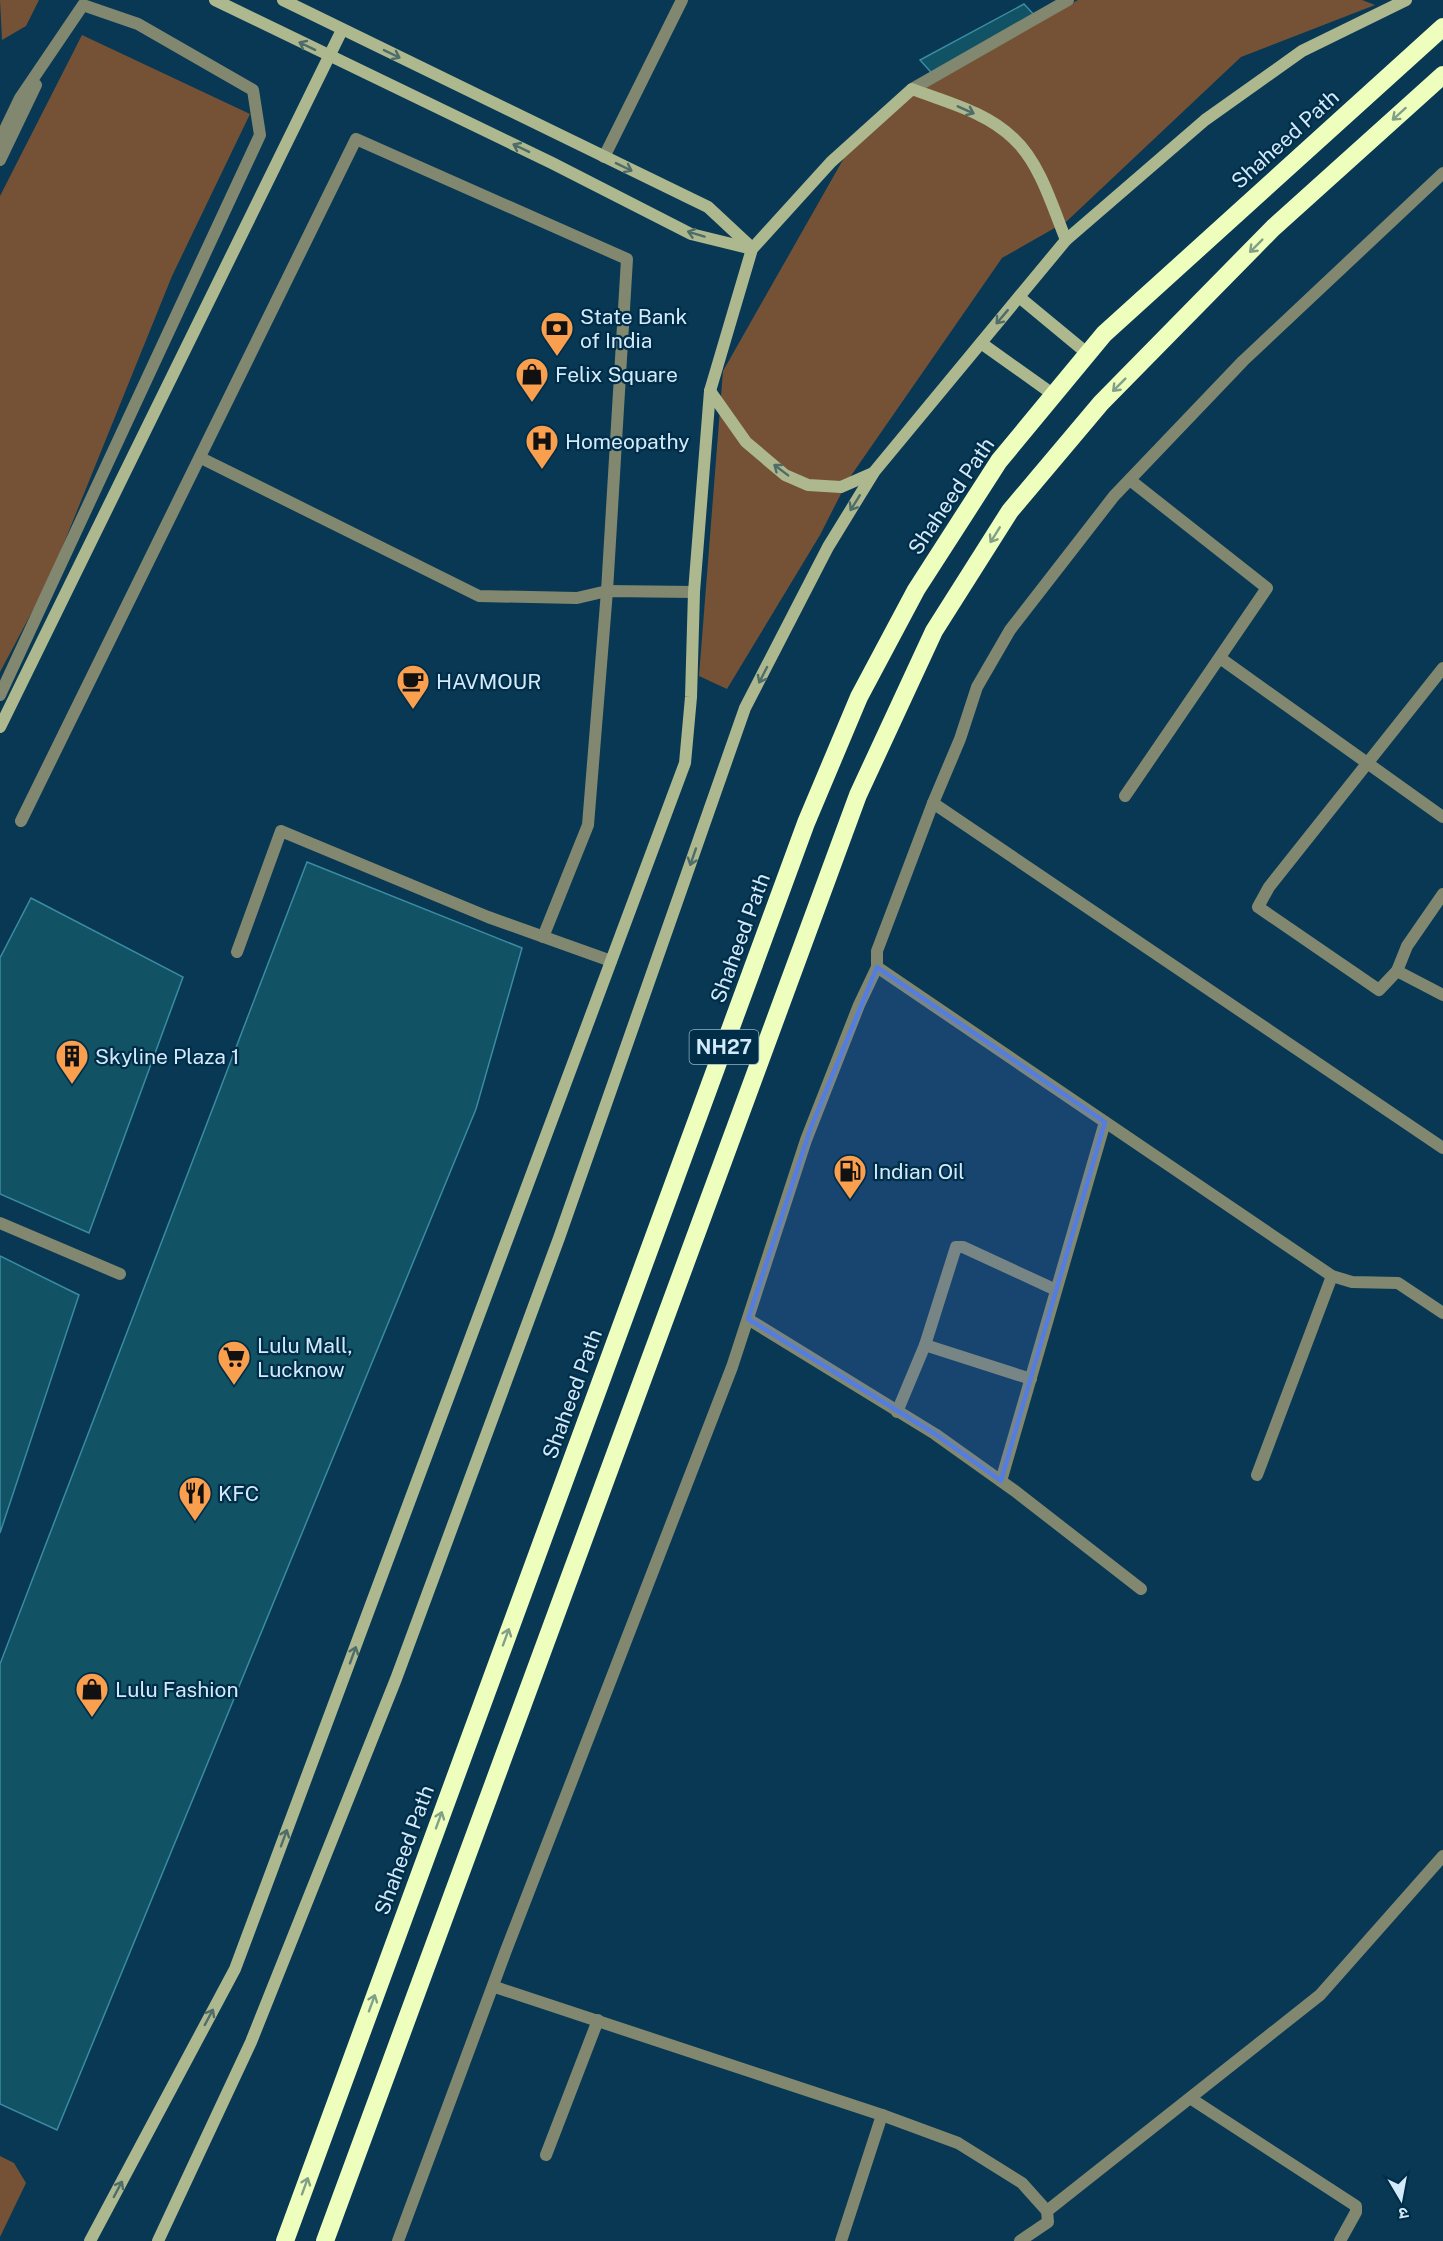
<svg xmlns="http://www.w3.org/2000/svg" width="1443" height="2241" font-family="'Public Sans','Noto Sans Devanagari',sans-serif">
<style>
.green{fill:#755236}
.building{fill:#115365;stroke:#3a8ba3;stroke-width:1.5}
.lines{fill:none;stroke-linecap:round;stroke-linejoin:round}
.street{stroke:#81886f;stroke-width:12}
.secondary{stroke:#adb88f;stroke-width:12}
.highway{stroke:#edfebd;stroke-width:18}
.oneway{stroke:#4e6c68}
.oneway2{stroke:#82a088}
.marked{fill:#547de2;fill-opacity:0.2;stroke:#547de2;stroke-width:4.5;stroke-linejoin:round}
.labels{text-anchor:middle;dominant-baseline:central;stroke-width:4.5;stroke-linejoin:round;paint-order:stroke}
.shield{fill:#002d48;stroke:#94b1c5;stroke-width:1.5}
.shield-label{font-size:20px;font-weight:bold;fill:#d3eafb}
.street-label{font-size:21px;fill:#d3eafb;stroke:#002d48}
.poi-label{font-size:21px;fill:#d3eafb;stroke:#002d48;text-anchor:start}
</style>
<rect width="100%" height="100%" fill="#083853"/>
<g class="green">
<polygon points="0,0 39,0 26,26 2,40"/>
<polygon points="1078,0 1362,0 1375,5 1241,57 1067,221 1002,258 848,480 820,535 727,689 699,676 723,371 861,128 980,53"/>
<polygon points="82,35 250,114 172,276 49,580 0,672 0,196"/>
<polygon points="0,2156 14,2163 26,2183 0,2237"/>
</g>
<g class="building">
<polygon points="1024,4 1037,18 938,80 920,60"/>
<polygon points="307,862 522,948 476,1109 57,2130 0,2104 0,1664"/>
<polygon points="31,898 183,977 89,1233 0,1194 0,958"/>
<polygon points="0,1256 79,1295 0,1533"/>
</g>
<g class="lines">
<g class="street">
<polyline points="912,89 1068,0"/>
<polyline points="0,140 20,98 83,5 138,24 253,90 260,135 0,695"/>
<polyline points="604,157 682,0"/>
<polyline points="0,160 36,85"/>
<polyline points="201,458 479,596 577,598 607,591 694,592"/>
<polyline points="1220,658 1443,817"/>
<polyline points="1125,796 1267,588 1130,480"/>
<polyline points="933,803 1443,1148"/>
<polyline points="21,821 356,139 627,259 607,591 588,825 543,937"/>
<polyline points="1443,894 1407,946 1397,971 1443,995"/>
<polyline points="237,952 281,831 488,917 611,961"/>
<polyline points="877,967 1332,1276 1352,1282 1398,1283 1443,1313"/>
<polyline points="1397,971 1379,990 1258,907 1269,887 1443,668"/>
<polyline points="0,1223 120,1274"/>
<polyline points="748,1319 935,1434 1015,1491 1141,1589"/>
<polyline points="925,1345 956,1247 963,1247 1056,1290"/>
<polyline points="897,1412 925,1345 1031,1379"/>
<polyline points="1257,1475 1332,1276"/>
<polyline points="1001,1481 1105,1122"/>
<polyline points="495,1987 882,2115 958,2143 1022,2183 1047,2211 1048,2222 1020,2241"/>
<polyline points="1190,2098 1356,2206 1356,2212 1340,2241"/>
<polyline points="546,2155 598,2020"/>
<polyline points="1047,2211 1320,1995 1443,1856"/>
<polyline points="398,2241 505,1953 732,1367 806,1140 859,1005 877,967 877,951 933,803 960,739 977,687 1010,630 1114,496 1243,361 1443,173"/>
<polyline points="841,2241 882,2115"/>
</g>
<g class="secondary">
<polyline points="215,0 552,163 691,234 752,249"/>
<polyline points="283,0 708,207 752,248"/>
<polyline points="1019,297 1088,354"/>
<polyline points="981,343 1054,395"/>
<polyline points="710,391 746,442 785,475 808,485 841,487 873,473"/>
<polyline points="0,727 342,30"/>
<path d="M90,2241L235,1969L685,763L691,697L694,592L710,391L752,249L831,162L912,89C946,102 987,112 1014,139C1040,163 1053,208 1066,240"/>
<polyline points="158,2241 251,2042 396,1679 559,1238 745,708 828,547 874,472 1066,240 1205,120 1302,51 1406,0"/>
</g>
<g class="highway">
<polyline points="285,2241 806,823 859,697 916,590 999,461 1104,334 1443,27"/>
<polyline points="325,2241 858,795 934,631 1010,511 1101,403 1273,228 1443,75"/>
</g>
</g>
<defs><path id="oneway-shaft" d="M-6 0H5M1.5-3L5.5 0L1.5 3" fill="none" stroke-width="1.6" stroke-linecap="round" stroke-linejoin="round" transform="scale(1.5)"/></defs>
<g class="oneway">
<use href="#oneway-shaft" transform="translate(307 46) rotate(-154)"/>
<use href="#oneway-shaft" transform="translate(392 54) rotate(26)"/>
<use href="#oneway-shaft" transform="translate(966 110) rotate(24)"/>
<use href="#oneway-shaft" transform="translate(521 148) rotate(-154)"/>
<use href="#oneway-shaft" transform="translate(624 167) rotate(26)"/>
<use href="#oneway-shaft" transform="translate(696 234) rotate(-163)"/>
<use href="#oneway-shaft" transform="translate(1002 317) rotate(130)"/>
<use href="#oneway-shaft" transform="translate(781 470) rotate(-143)"/>
<use href="#oneway-shaft" transform="translate(855 503) rotate(122)"/>
<use href="#oneway-shaft" transform="translate(763 675) rotate(117)"/>
<use href="#oneway-shaft" transform="translate(693 857) rotate(109)"/>
<use href="#oneway-shaft" transform="translate(353 1655) rotate(-70)"/>
<use href="#oneway-shaft" transform="translate(284 1838) rotate(-70)"/>
<use href="#oneway-shaft" transform="translate(209 2017) rotate(-62)"/>
<use href="#oneway-shaft" transform="translate(118 2189) rotate(-62)"/>
</g>
<g class="oneway2">
<use href="#oneway-shaft" transform="translate(1399 114) rotate(138)"/>
<use href="#oneway-shaft" transform="translate(1256 246) rotate(135)"/>
<use href="#oneway-shaft" transform="translate(1119 385) rotate(135)"/>
<use href="#oneway-shaft" transform="translate(995 535) rotate(122)"/>
<use href="#oneway-shaft" transform="translate(506 1637) rotate(-70)"/>
<use href="#oneway-shaft" transform="translate(439 1820) rotate(-70)"/>
<use href="#oneway-shaft" transform="translate(372 2003) rotate(-70)"/>
<use href="#oneway-shaft" transform="translate(305 2186) rotate(-70)"/>
</g>
<path class="marked" d="M877,967L1105,1122L1001,1481L935,1434L748,1319L811,1127Z"/>
<defs>
<symbol id="bank-pin" viewBox="-11 -11 22 30"><path d="M0 17L-7.5 6A9.5 9.5 0 1 1 7.5 6Z" fill="#fa9f4e" stroke="#002d48"/><path d="M-6-4H6V4H-6ZM0-2.3a2.3 2.3 0 1 0 0 4.6a2.3 2.3 0 1 0 0-4.6Z" fill="#111"/></symbol>
<symbol id="shop-pin" viewBox="-11 -11 22 30"><path d="M0 17L-7.5 6A9.5 9.5 0 1 1 7.5 6Z" fill="#fa9f4e" stroke="#002d48"/><path d="M-5-2.5h2.3a2.7 3.5 0 0 1 5.4 0H5L5.5 6h-11ZM-1.5-2.5h3a1.5 2.3 0 0 0-3 0Z" fill="#111"/></symbol>
<symbol id="hospital-pin" viewBox="-11 -11 22 30"><path d="M0 17L-7.5 6A9.5 9.5 0 1 1 7.5 6Z" fill="#fa9f4e" stroke="#002d48"/><path d="M-5-5h3v3.5h4V-5h3V5h-3V1.5h-4V5h-3Z" fill="#111"/></symbol>
<symbol id="cafe-pin" viewBox="-11 -11 22 30"><path d="M0 17L-7.5 6A9.5 9.5 0 1 1 7.5 6Z" fill="#fa9f4e" stroke="#002d48"/><path d="M-5.5-4.5H6V0H3Q3 3.5 0 3.5H-2.5Q-5.5 3.5-5.5 0ZM3-3.2v2h1.7v-2ZM-6 4.5H4V6H-6Z" fill="#111"/></symbol>
<symbol id="building-pin" viewBox="-11 -11 22 30"><path d="M0 17L-7.5 6A9.5 9.5 0 1 1 7.5 6Z" fill="#fa9f4e" stroke="#002d48"/><path d="M-4-6H4V6H1V3H-1V6H-4ZM-2.5-4.3h1.7v1.8h-1.7ZM.8-4.3h1.7v1.8H.8ZM-2.5-1h1.7V.8h-1.7ZM.8-1h1.7V.8H.8Z" fill="#111"/></symbol>
<symbol id="fuel-pin" viewBox="-11 -11 22 30"><path d="M0 17L-7.5 6A9.5 9.5 0 1 1 7.5 6Z" fill="#fa9f4e" stroke="#002d48"/><path d="M-5.5-6h7V0h2V4h1.3V-2.5L3-4.5l.8-.8L6-3V5H2.5V1h-1V6h-7ZM-4.2-4.7v3.2H.2V-4.7Z" fill="#111"/></symbol>
<symbol id="supermarket-pin" viewBox="-11 -11 22 30"><path d="M0 17L-7.5 6A9.5 9.5 0 1 1 7.5 6Z" fill="#fa9f4e" stroke="#002d48"/><path d="M-6-5.5h2.5l.6 2H6L4.5 2H-2.5L-4.4-4H-6ZM-1.5 3.2a1.3 1.3 0 1 0 .1 0ZM3 3.2a1.3 1.3 0 1 0 .1 0Z" fill="#111"/></symbol>
<symbol id="restaurant-pin" viewBox="-11 -11 22 30"><path d="M0 17L-7.5 6A9.5 9.5 0 1 1 7.5 6Z" fill="#fa9f4e" stroke="#002d48"/><path d="M-5-6h1v4h1v-4h1v4h1v-4h1v5L-1.5 .5V6h-2V.5L-5-1ZM5-6V6H3V1.5H1.5Q1.5-4 5-6Z" fill="#111"/></symbol>
</defs>
<g fill-rule="evenodd">
<use href="#bank-pin" x="538" y="309" width="38" height="52"/>
<use href="#shop-pin" x="513" y="355" width="38" height="52"/>
<use href="#hospital-pin" x="523" y="422" width="38" height="52"/>
<use href="#cafe-pin" x="394" y="662" width="38" height="52"/>
<use href="#building-pin" x="53" y="1037" width="38" height="52"/>
<use href="#fuel-pin" x="831" y="1152" width="38" height="52"/>
<use href="#supermarket-pin" x="215" y="1338" width="38" height="52"/>
<use href="#restaurant-pin" x="176" y="1474" width="38" height="52"/>
<use href="#shop-pin" x="73" y="1670" width="38" height="52"/>
</g>
<g class="labels">
<rect class="shield" x="689.5" y="1030" width="69" height="34" rx="4.5"/>
<g class="shield-label">
<text x="724" y="1047">NH27</text>
</g>
<g class="street-label">
<text transform="translate(1285 139) rotate(-42)">Shaheed Path</text>
<text transform="translate(951 496) rotate(-56)">Shaheed Path</text>
<text transform="translate(740 938) rotate(-70)">Shaheed Path</text>
<text transform="translate(572 1394) rotate(-70)">Shaheed Path</text>
<text transform="translate(404 1850) rotate(-70)">Shaheed Path</text>
</g>
<g class="poi-label">
<text x="580" y="316">State Bank<tspan x="580" dy="24">of India</tspan></text>
<text x="555" y="374">Felix Square</text>
<text x="565" y="441">Homeopathy</text>
<text x="436" y="681">HAVMOUR</text>
<text x="95" y="1056">Skyline Plaza 1</text>
<text x="873" y="1171">Indian Oil</text>
<text x="257" y="1345">Lulu Mall,<tspan x="257" dy="24">Lucknow</tspan></text>
<text x="218" y="1493">KFC</text>
<text x="115" y="1689">Lulu Fashion</text>
</g>
</g>
<g transform="translate(1401 2199) rotate(170)" stroke="#002d48" stroke-width="4.5" paint-order="stroke">
<path d="M0-4.5L10 22L0 15L-10 22Z" fill="#d3eafb"/>
<text y="-9" font-size="16" font-weight="bold" text-anchor="middle" fill="#d3eafb">उ</text>
</g>
</svg>
